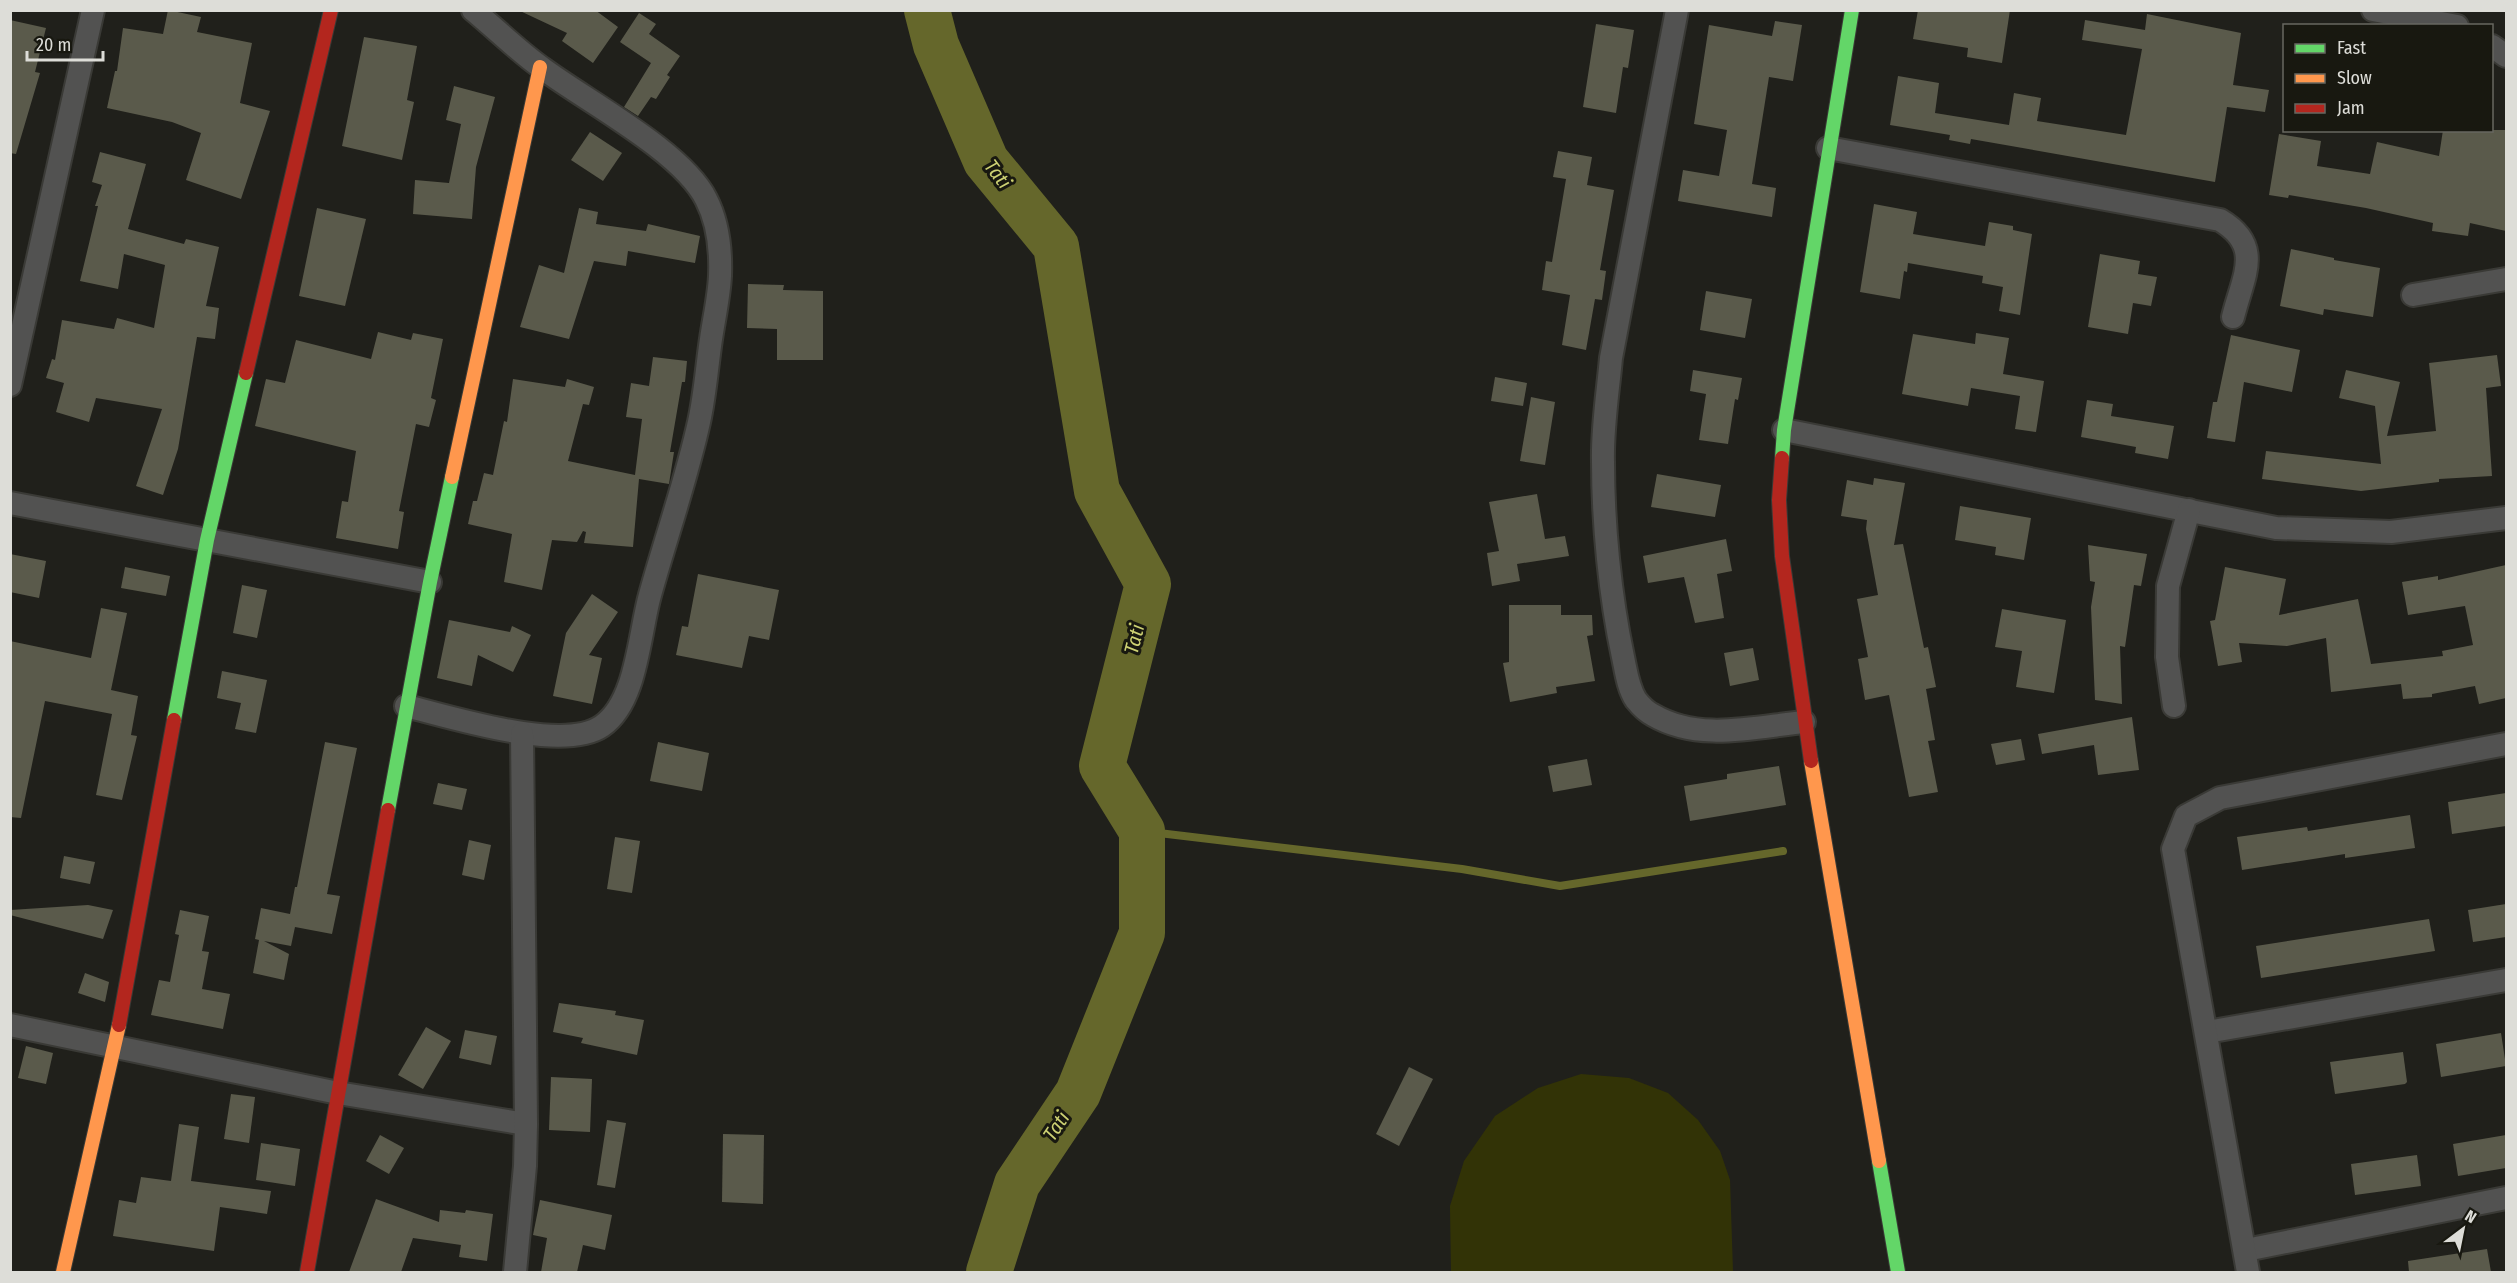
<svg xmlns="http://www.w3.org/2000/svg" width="2517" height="1283" font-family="'Fira Sans Condensed',sans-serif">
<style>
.green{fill:#323306}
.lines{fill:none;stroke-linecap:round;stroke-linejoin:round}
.stream{stroke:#65672b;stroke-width:8}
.river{stroke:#65672b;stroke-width:46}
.building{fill:#5a5a4b}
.street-casing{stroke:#3a3a36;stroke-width:26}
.fast-casing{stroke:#3a3a36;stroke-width:16}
.slow-casing{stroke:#3a3a36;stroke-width:16}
.jam-casing{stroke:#3a3a36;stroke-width:16}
.street{stroke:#525251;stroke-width:22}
.fast{stroke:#63d668;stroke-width:14}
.slow{stroke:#ff974d;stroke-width:14}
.jam{stroke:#b3261e;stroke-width:14}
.labels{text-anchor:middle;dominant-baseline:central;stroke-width:6;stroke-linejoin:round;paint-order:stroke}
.water-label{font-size:20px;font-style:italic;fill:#cdd173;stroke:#181810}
</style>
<rect width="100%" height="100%" fill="#20201b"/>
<polygon class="green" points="1581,1074 1629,1078 1668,1093 1698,1120 1720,1151 1730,1180 1733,1272 1451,1272 1450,1206 1464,1161 1495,1116 1538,1088"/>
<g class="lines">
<polyline class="stream" points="1142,831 1462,869 1560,886 1783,851"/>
<polyline class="river" points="927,10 936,45 986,161 1056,246 1097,491 1148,584 1102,766 1142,831 1142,933 1078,1093 1017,1184 989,1272"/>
</g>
<g class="building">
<polygon points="168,10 201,17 197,32 252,43 240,103 270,111 241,199 186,180 201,133 172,122 107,108 115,71 117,71 123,28 163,34"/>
<polygon points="518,10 595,10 618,27 593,63 562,41 567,33"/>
<polygon points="1918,10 2010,10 2002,63 1967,57 1968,48 1913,39"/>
<polygon points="639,13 656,24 649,34 680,56 667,75 670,77 656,99 651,97 638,116 624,107 651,63 620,42"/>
<polygon points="2147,14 2241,33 2233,85 2269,90 2265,112 2227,107 2215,182 1971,139 1970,144 1949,140 1950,135 1890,125 1898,76 1939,83 1935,113 2009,125 2014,93 2041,98 2037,121 2126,135 2142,49 2082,40 2085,20 2145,30"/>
<polygon points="10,20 46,28 35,72 40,73 16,154 10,153"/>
<polygon points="1775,21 1802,25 1793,81 1769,77 1752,184 1776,188 1772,217 1678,201 1683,170 1719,176 1727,130 1694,124 1709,25 1772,36"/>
<polygon points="1596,24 1634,30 1628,68 1623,67 1616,113 1583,107"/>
<polygon points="364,37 417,46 407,100 414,102 402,160 342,146"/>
<polygon points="454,86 495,97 476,167 472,219 413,214 415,180 449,183 461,124 446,120"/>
<polygon points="2443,130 2506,130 2506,231 2470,223 2468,236 2432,231 2433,223 2366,208 2289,195 2288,198 2269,195 2279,134 2321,141 2317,166 2370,174 2377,142 2439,156"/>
<polygon points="590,132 622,153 603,181 571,160"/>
<polygon points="1558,151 1592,157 1587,185 1614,190 1600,270 1606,271 1602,300 1595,299 1586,350 1562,345 1570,295 1542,290 1546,261 1552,262 1566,179 1553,177"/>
<polygon points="100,152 146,164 128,229 184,244 186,239 219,247 206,306 219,308 215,339 197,337 178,449 163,495 136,486 162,409 96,398 89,422 56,412 64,383 46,378 52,359 55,360 62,320 114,329 117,318 154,328 165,265 124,254 118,289 80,281 98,206 95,206 102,185 92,182"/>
<polygon points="1874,204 1917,212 1913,234 1985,246 1989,222 2013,226 2013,230 2032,234 2020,315 1999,311 2003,287 1982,283 1983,276 1908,263 1907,272 1904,271 1900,299 1860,292"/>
<polygon points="317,208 366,219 345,306 299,296"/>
<polygon points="579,208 598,212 596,224 646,231 648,224 700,236 695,263 628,251 626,266 594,261 569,339 520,327 539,265 564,273"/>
<polygon points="2291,249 2334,258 2334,260 2380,268 2373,317 2324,309 2323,315 2280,306"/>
<polygon points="2100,254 2140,261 2138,274 2157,277 2151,306 2133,303 2128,334 2088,327"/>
<polygon points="748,284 784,285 783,290 823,291 823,360 777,360 777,329 747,328"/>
<polygon points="1706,291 1752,299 1745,338 1700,330"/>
<polygon points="378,332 411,340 413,333 443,339 431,398 436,400 429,427 416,424 399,511 404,512 398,549 336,538 342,501 348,502 356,451 255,426 266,379 285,383 296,340 371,359"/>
<polygon points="1976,333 2009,338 2003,374 2044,381 2036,432 2015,429 2020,396 1971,388 1968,406 1902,394 1913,334 1975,344"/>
<polygon points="2231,335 2300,350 2292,392 2244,382 2235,442 2207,438 2213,402 2217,402"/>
<polygon points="2497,355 2501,386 2486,388 2492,476 2439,479 2439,482 2361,491 2262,479 2266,451 2381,464 2375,406 2339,398 2346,370 2400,382 2387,436 2436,431 2429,363"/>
<polygon points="653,357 687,361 685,382 682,382 670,452 674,452 669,484 639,479 633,547 584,543 586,532 583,531 577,542 552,540 542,590 504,582 512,534 468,524 473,501 477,501 484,473 493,475 504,421 507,422 513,379 565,387 567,379 594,387 589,405 583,404 568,461 635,475 642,419 626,417 631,383 649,386"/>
<polygon points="1693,370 1742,378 1738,400 1735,399 1728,444 1699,440 1706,394 1690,391"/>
<polygon points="1495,377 1527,383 1523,406 1491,401"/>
<polygon points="1531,397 1555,402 1545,465 1520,461"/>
<polygon points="2087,400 2113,404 2111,416 2174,426 2168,459 2135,453 2136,447 2081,437"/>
<polygon points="1657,474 1721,485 1715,517 1651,507"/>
<polygon points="1874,478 1905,483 1894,545 1903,544 1924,648 1928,647 1936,687 1926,689 1935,740 1928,741 1938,792 1909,797 1889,695 1865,700 1858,659 1868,657 1857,599 1878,595 1866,529 1867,520 1841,516 1847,480 1873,485"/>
<polygon points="1537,494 1545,539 1565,536 1569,556 1517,564 1520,581 1492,586 1487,553 1499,551 1489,502"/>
<polygon points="1960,506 2031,518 2024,560 1995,555 1996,547 1955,540"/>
<polygon points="1726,539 1732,571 1717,574 1724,618 1695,623 1684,577 1648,583 1643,556"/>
<polygon points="2088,545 2147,554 2141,586 2134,585 2125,647 2120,646 2122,704 2095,700 2091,607 2095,582 2090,581"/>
<polygon points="10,554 46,561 39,598 10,592"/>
<polygon points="2506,565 2506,698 2479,704 2475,686 2432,694 2432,697 2403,699 2401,684 2331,692 2326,638 2287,646 2239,643 2242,662 2218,666 2210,621 2215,620 2225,567 2286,579 2279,615 2358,599 2371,664 2443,656 2442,651 2473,645 2465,606 2408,615 2402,582 2438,576 2438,580"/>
<polygon points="125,567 170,576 166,596 121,588"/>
<polygon points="698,574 779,590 769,640 749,636 742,668 676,655 682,626 688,627"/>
<polygon points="242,585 267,590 257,638 233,633"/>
<polygon points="592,594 618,612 589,655 602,658 592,704 553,696 566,633"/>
<polygon points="1509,605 1561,605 1561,615 1592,615 1593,635 1587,636 1595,681 1556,687 1557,693 1510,702 1503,663 1509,662"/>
<polygon points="101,608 127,613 111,690 138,696 131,735 137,736 122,800 96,795 112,714 45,701 21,818 10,817 10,641 91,658"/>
<polygon points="2002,609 2066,620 2054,693 2016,687 2022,651 1995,647"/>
<polygon points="449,620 510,632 512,626 531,635 513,672 478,655 472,686 437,678"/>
<polygon points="1753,648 1759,680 1730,686 1724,653"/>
<polygon points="222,671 267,680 256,733 235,729 241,703 217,698"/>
<polygon points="2132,717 2139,770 2098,775 2094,745 2042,754 2038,734"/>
<polygon points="2021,739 2025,760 1996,765 1991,744"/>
<polygon points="325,742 357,748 327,894 340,896 332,934 295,927 291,946 264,941 289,954 284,980 253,973 259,940 255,939 261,908 290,914 295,887 297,887"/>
<polygon points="658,742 709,753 702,791 650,781"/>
<polygon points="1587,759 1592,785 1553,792 1548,766"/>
<polygon points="1779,766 1786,805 1690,821 1684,786 1727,779 1727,774"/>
<polygon points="438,783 467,789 462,810 433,804"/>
<polygon points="2506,793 2506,826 2452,834 2448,802"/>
<polygon points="2410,815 2415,848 2345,858 2345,854 2242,870 2237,837 2307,827 2308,831"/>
<polygon points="615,837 640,841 632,893 607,889"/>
<polygon points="469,840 491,845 484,880 462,875"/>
<polygon points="64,856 95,862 90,884 60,878"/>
<polygon points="2506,904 2506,937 2473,942 2468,910"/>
<polygon points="88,905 113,910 103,939 10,915 10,910"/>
<polygon points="180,910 209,916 202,951 209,952 202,989 230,994 223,1029 151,1015 159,980 170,982 179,935 175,934"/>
<polygon points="2429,919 2435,951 2261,978 2256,946"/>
<polygon points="85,973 109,982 105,1002 78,993"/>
<polygon points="559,1003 616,1011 615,1015 644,1020 637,1055 581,1043 583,1038 553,1032"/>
<polygon points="426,1027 451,1041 423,1089 398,1075"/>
<polygon points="465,1030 497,1036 491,1065 459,1058"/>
<polygon points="2501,1033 2506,1066 2441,1077 2436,1044"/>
<polygon points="26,1046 53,1053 46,1084 18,1078"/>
<polygon points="2403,1052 2407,1082 2405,1084 2335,1094 2330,1062"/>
<polygon points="1409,1067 1433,1079 1399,1146 1376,1134"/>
<polygon points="551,1077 592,1079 590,1132 549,1130"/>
<polygon points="231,1094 255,1097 249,1143 224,1139"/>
<polygon points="607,1120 626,1123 615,1188 597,1185"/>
<polygon points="179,1124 199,1127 191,1181 271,1191 267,1214 220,1207 214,1251 113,1236 119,1200 136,1203 141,1177 171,1181"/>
<polygon points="723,1134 764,1135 763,1204 722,1202"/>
<polygon points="380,1135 404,1148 389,1174 366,1161"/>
<polygon points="2506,1135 2506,1168 2458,1176 2453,1144"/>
<polygon points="261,1143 300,1149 295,1186 256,1180"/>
<polygon points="2417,1155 2421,1186 2355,1195 2351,1164"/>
<polygon points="376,1199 439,1222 440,1210 465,1213 466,1210 493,1214 487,1261 459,1257 461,1245 413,1238 401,1272 349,1272"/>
<polygon points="540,1200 612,1215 605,1250 583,1245 577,1272 541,1272 547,1238 533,1235"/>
<polygon points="2487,1249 2491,1272 2409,1272 2408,1261"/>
</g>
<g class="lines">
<defs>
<g id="street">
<path d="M1677,10L1611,358C1608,392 1602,428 1603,462C1603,524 1610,596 1623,657C1626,671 1628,688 1636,700C1640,705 1647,712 1653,715C1699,742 1754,727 1804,722"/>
<polyline points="2373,10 2457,26"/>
<polyline points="2492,46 2506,56"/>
<path d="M1828,148L2220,220C2264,246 2243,276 2233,317"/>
<polyline points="2413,295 2506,279"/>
<polyline points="10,385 93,10"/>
<polyline points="1784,430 2276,528 2391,532 2506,518"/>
<polyline points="10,503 430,582"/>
<path d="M406,706C451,717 563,753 602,726C637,702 639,634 650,595C666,537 686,481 699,422C705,395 707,366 711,339C714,318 719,297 720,276C721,250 718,222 706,199C682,151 586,101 542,68C518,51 496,29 473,10"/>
<polyline points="2174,706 2167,657 2168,586 2189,510"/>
<polyline points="10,1025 338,1093 526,1124"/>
<polyline points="2207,1032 2506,980"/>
<polyline points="2246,1250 2506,1198"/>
<polyline points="515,1272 525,1166 526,1124 522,734"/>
<polyline points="2248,1272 2173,849 2186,816 2220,798 2506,744"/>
</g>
<g id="fast">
<polyline points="1782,458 1784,430 1852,10"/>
<polyline points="174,720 207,540 246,373"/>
<polyline points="388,810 430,582 452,477"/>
<polyline points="1879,1161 1898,1272"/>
</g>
<g id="slow">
<polyline points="452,477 540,67"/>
<polyline points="1811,761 1879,1161"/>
<polyline points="63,1272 119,1025"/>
</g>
<g id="jam">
<polyline points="246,373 331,10"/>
<polyline points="1782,458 1779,500 1782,556 1811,761"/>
<polyline points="119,1025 174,720"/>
<polyline points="307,1272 388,810"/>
</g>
</defs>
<use href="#street" class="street-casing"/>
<use href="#fast" class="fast-casing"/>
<use href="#slow" class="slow-casing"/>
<use href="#jam" class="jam-casing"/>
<use href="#street" class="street"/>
<use href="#fast" class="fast"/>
<use href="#slow" class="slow"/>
<use href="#jam" class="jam"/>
</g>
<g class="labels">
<g class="water-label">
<text transform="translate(998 174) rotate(53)">Tati</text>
<text transform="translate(1134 639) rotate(-76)">Tati</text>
<text transform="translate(1056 1126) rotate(-56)">Tati</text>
</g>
</g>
<rect width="2517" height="1283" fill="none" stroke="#ddddd8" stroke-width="24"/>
<rect x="2283" y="24" width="210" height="108" fill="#181810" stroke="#676760" stroke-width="1.5"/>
<rect x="2295" y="44" width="30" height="9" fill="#63d668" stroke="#676760" stroke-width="1.5"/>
<text x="2337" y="54" font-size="18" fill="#ddddd8">Fast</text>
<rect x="2295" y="74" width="30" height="9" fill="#ff974d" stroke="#676760" stroke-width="1.5"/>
<text x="2337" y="84" font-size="18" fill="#ddddd8">Slow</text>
<rect x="2295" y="104" width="30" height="9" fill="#b3261e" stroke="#676760" stroke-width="1.5"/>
<text x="2337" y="114" font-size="18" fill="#ddddd8">Jam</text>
<g transform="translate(2463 1229) rotate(32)" stroke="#181810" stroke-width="4.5" paint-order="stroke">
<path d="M0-4.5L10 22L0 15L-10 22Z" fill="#ddddd8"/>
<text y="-9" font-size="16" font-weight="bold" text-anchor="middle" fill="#ddddd8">N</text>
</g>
<path d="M27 51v9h76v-9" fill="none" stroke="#ddddd8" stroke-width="3"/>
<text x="36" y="51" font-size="18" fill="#ddddd8" stroke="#181810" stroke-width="4.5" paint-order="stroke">20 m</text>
</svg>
